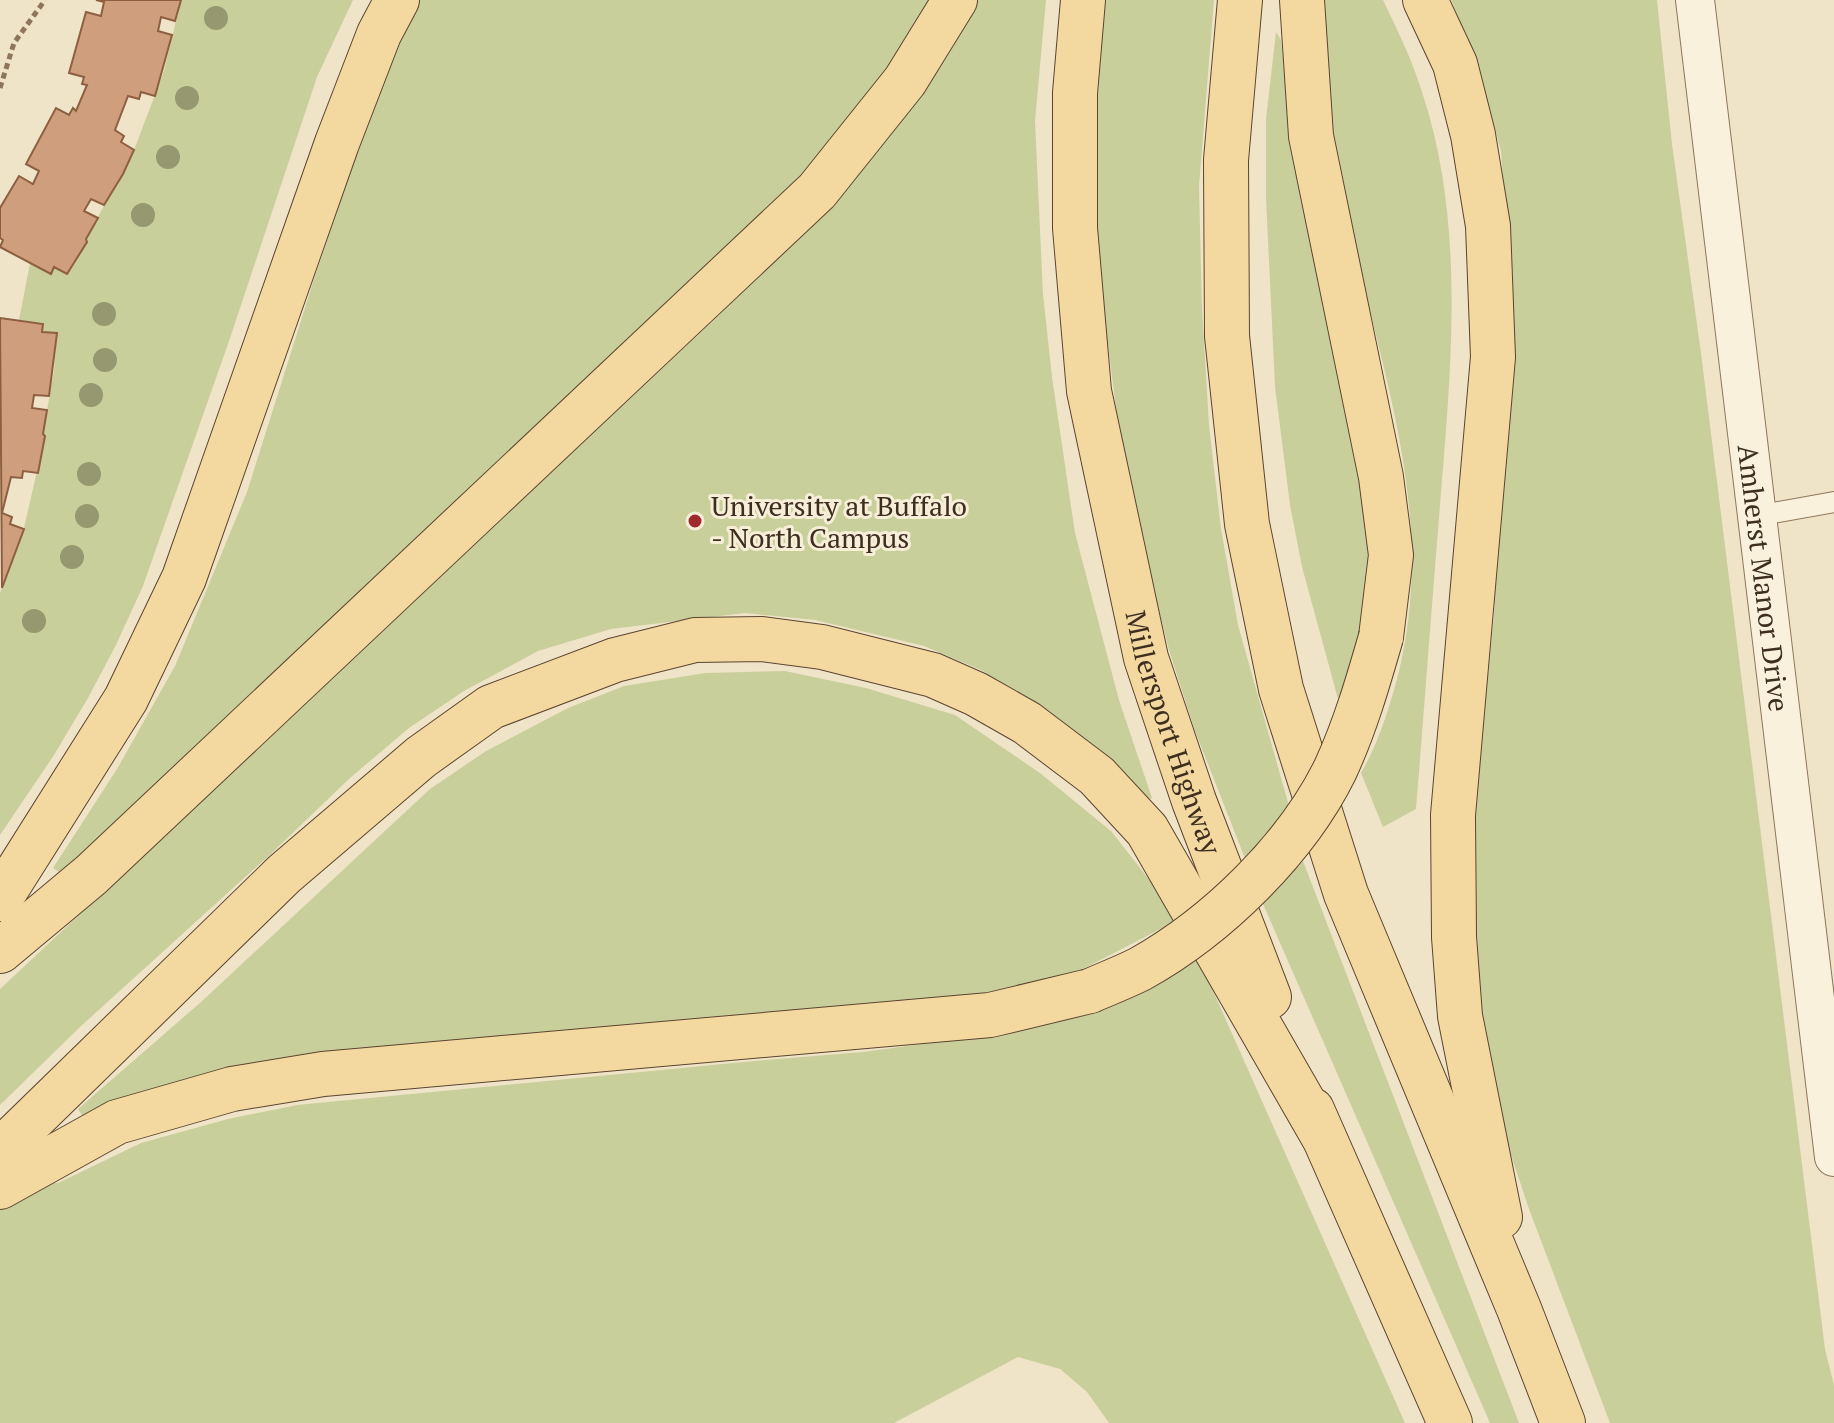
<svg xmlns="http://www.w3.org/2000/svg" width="1834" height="1423" font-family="'PT Serif',serif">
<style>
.green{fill:#c9cf9b}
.building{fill:#cf9f7d;stroke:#8d5f41;stroke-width:2}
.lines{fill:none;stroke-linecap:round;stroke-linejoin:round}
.lane-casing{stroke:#8d765c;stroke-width:22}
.street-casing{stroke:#8d765c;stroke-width:40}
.primary-casing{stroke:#5b4430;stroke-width:46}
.path{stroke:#8d765c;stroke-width:5;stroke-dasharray:6 4;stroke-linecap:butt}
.lane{stroke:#faf1dc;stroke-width:20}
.street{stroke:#faf1dc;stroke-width:38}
.primary{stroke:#f3d9a0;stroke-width:44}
.primary-bridge-casing{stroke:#5b4430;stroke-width:46;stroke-linecap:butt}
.primary-bridge{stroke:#f3d9a0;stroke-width:44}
.tree{fill:#96986f}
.poi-dot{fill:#9e2a2b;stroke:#f7eed8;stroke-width:3}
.labels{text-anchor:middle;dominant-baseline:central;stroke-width:6;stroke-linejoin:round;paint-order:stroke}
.poi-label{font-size:28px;fill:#3d2e20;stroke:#f7eed8;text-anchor:start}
.street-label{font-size:28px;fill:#3d2e20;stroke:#f7eed8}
</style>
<rect width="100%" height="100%" fill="#f0e4c8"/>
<g class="green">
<polygon points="181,0 353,0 317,77 229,341 143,586 116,645 88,698 54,755 0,835 0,593 24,528 45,436 43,434 54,370 57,334 42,332 43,324 19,320 30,263 50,274 54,267 67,274 87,242 86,239 134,150 164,71"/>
<polygon points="419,0 933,0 902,48 817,158 705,272 62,874 53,868 117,769 175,666 247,492 316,273 392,53"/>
<path d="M976,0H1046L1035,121L1043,294L1052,377L1075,533L1119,700L1152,798L1143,803L1034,703L981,670L924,646L815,620L745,613L611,629L538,651L464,691L409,728L350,778L274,851L80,1027L0,1105V989L712,322C795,240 880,158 945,60C957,42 966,20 976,0Z"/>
<polygon points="1105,0 1214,0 1199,186 1202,309 1209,425 1221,529 1238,625 1289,806 1246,861 1195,731 1169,650 1124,471 1102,298 1096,205 1097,105"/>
<path d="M1322,0H1383C1398,31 1413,62 1423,95C1467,230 1450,379 1439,518C1431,615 1424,712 1416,809L1383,827L1361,773C1379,742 1390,706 1399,671C1438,508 1378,367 1347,211C1332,141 1322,71 1322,0Z"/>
<polygon points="1451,0 1657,0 1672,144 1701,353 1825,1349 1834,1385 1834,1423 1610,1423 1529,1209 1499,1119 1480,1049 1471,932 1476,795 1494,614 1511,284 1501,151 1478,66"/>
<polygon points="1276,32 1281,40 1294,157 1372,520 1363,633 1341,710 1302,567 1290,505 1275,387 1266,198 1266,119"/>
<polygon points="785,671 866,688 955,715 1040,773 1111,831 1180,919 1073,974 1049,982 919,1003 84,1118 78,1109 201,1002 430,789 486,751 568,708 624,686 705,673"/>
<polygon points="1303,861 1519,1423 1490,1423 1263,904"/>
<polygon points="1198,957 1405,1423 1109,1423 1087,1392 1060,1369 1018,1357 894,1423 0,1423 0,1207 38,1181 58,1183 141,1143 228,1119 297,1105 754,1061 863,1052 996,1034 1073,1017"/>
</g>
<g class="building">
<polygon points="96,0 181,0 175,21 161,17 158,31 172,35 155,96 141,92 139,99 128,96 115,130 124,136 121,142 134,150 123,174 104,205 91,199 84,211 98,218 86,239 87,242 67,274 54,267 51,274 0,247 3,240 0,238 0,208 19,176 33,184 39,171 26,164 56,108 69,115 73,108 76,111 87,85 82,84 84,77 69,73 86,12 101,16 104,2"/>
<polygon points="0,318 43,324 42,332 57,333 49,396 34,395 32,408 47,410 43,434 45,436 38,473 23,471 22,478 11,477 2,513 12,517 10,524 24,529 2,588"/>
</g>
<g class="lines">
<defs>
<polyline id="lane" points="1756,516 1834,502"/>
<g id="street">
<path id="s1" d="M1695,0L1834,1157"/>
</g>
<g id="primary">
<path id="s2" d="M1083,0L1075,93V228L1089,391L1146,658L1194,801L1269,997"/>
<polyline points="1240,0 1226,160 1227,336 1247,524 1281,689 1346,894 1519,1309 1563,1423"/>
<polyline points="1302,0 1311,136 1381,477 1391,555 1381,637"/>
<polyline points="1425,0 1455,64 1473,135 1488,226 1493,357 1453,815 1454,937 1460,1016 1500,1217"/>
<polyline points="0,899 126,699 184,578 337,143 379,34 397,0"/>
<polyline points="0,951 91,875 817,191 905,81 955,0"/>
<polyline points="1312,1110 1450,1423"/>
<polyline points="0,1151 284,874 421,757 491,707 615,660 695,640 762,639 822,647 933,675 976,694 1027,723 1097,776 1147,830 1323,1136"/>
<polyline points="0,1187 117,1122 232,1089 323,1074 990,1015 1090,991"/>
</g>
</defs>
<use href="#lane" class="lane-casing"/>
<use href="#street" class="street-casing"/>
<use href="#primary" class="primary-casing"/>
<polyline class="path" points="0,88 14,43 45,0"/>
<use href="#lane" class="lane"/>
<use href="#street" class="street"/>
<use href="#primary" class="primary"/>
<defs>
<path id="primary-bridge" d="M1090,991C1106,984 1124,977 1140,969C1217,926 1296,849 1335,770C1355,727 1368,682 1381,637"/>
</defs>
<use href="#primary-bridge" class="primary-bridge-casing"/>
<use href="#primary-bridge" class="primary-bridge"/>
</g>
<g class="tree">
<circle cx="216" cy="18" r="12"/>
<circle cx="187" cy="98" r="12"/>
<circle cx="168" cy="157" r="12"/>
<circle cx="143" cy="215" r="12"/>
<circle cx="104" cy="314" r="12"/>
<circle cx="105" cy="360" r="12"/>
<circle cx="91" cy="395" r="12"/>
<circle cx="89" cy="474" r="12"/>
<circle cx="87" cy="516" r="12"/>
<circle cx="72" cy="557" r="12"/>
<circle cx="34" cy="621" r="12"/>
</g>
<circle class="poi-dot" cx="695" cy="521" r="8"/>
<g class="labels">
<g class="poi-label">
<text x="711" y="505">University at Buffalo<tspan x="711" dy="32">- North Campus</tspan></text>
</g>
<g class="street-label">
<text stroke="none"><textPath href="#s1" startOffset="582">Amherst Manor Drive</textPath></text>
<text stroke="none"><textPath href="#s2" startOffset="744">Millersport Highway</textPath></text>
</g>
</g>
</svg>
